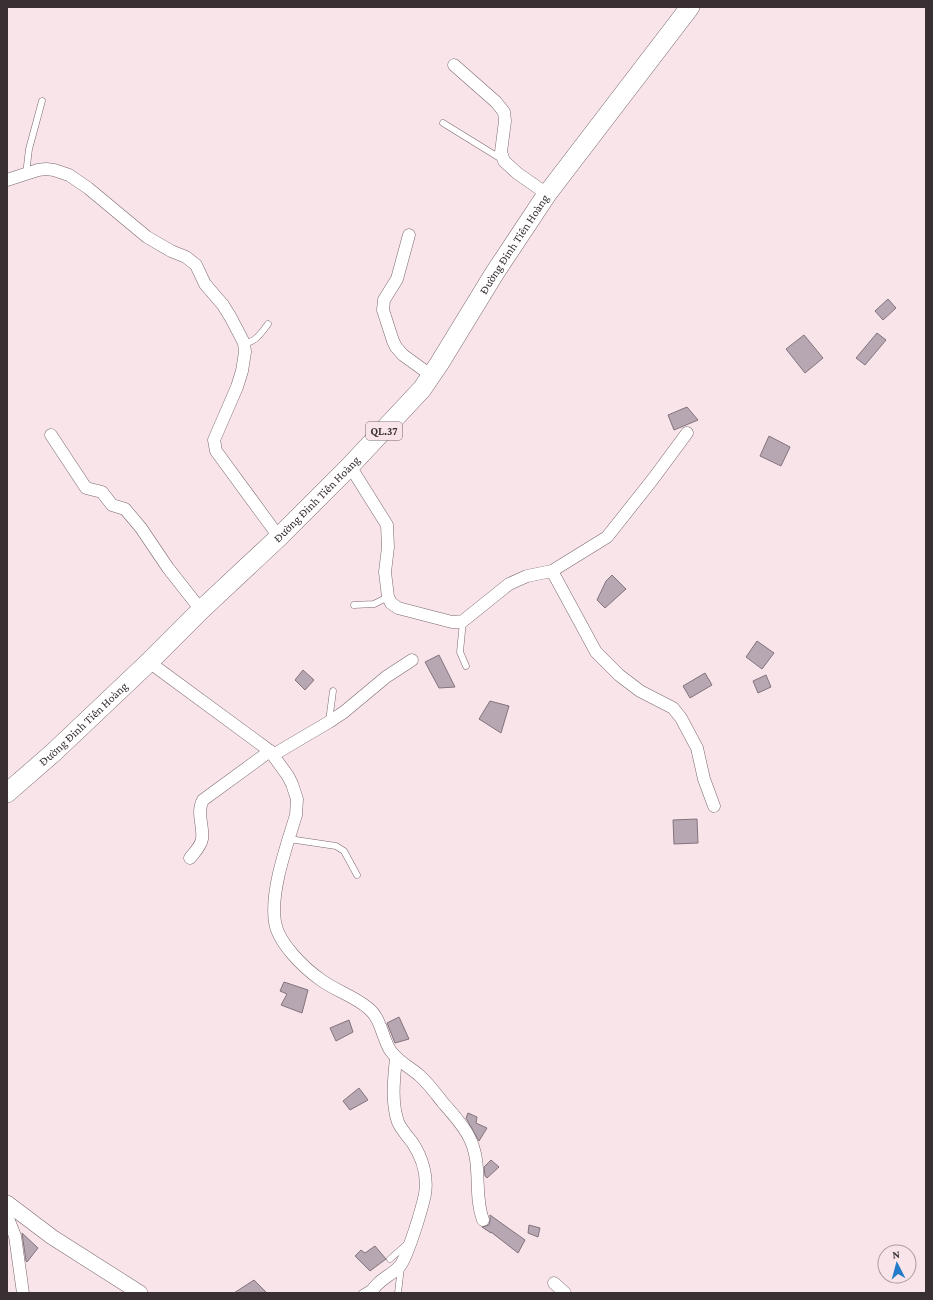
<svg xmlns="http://www.w3.org/2000/svg" width="933" height="1300" font-family="'Crimson Pro',serif">
<style>
.building{fill:#b7a7b2;stroke:#82737d}
.lines{fill:none;stroke-linecap:round;stroke-linejoin:round}
.service-casing{stroke:#7a686d;stroke-width:7}
.minor-casing{stroke:#7a686d;stroke-width:13}
.tertiary-casing{stroke:#7a686d;stroke-width:16}
.primary-casing{stroke:#7a686d;stroke-width:20}
.service{stroke:#fff;stroke-width:6}
.minor{stroke:#fff;stroke-width:12}
.tertiary{stroke:#fff;stroke-width:15}
.primary{stroke:#fff;stroke-width:19}
.labels{text-anchor:middle;dominant-baseline:central;stroke-width:4;stroke-linejoin:round;paint-order:stroke}
.shield{fill:#f9e4e9;stroke:#726669;stroke-width:1}
.shield-label{font-size:11px;font-weight:bold;fill:#383032}
.street-label{font-size:12px;fill:#383032;stroke:#f9e4e9}
</style>
<rect width="100%" height="100%" fill="#f9e4e9"/>
<g class="building">
<polygon points="888,299 896,308 883,320 875,311"/>
<polygon points="877,333 886,340 865,365 856,358"/>
<polygon points="804,335 823,358 805,373 786,349"/>
<polygon points="687,407 698,420 674,430 668,415"/>
<polygon points="769,436 790,447 781,466 760,456"/>
<polygon points="612,575 626,589 605,608 597,600 606,581"/>
<polygon points="757,641 774,653 762,669 746,657"/>
<polygon points="439,655 455,687 439,688 425,662"/>
<polygon points="303,670 314,680 305,690 295,680"/>
<polygon points="705,673 712,685 690,698 683,686"/>
<polygon points="766,675 771,687 758,693 753,681"/>
<polygon points="490,701 509,706 501,733 479,719"/>
<polygon points="697,819 698,843 674,844 673,820"/>
<polygon points="284,982 308,990 302,1013 281,1005 287,994 280,991"/>
<polygon points="399,1017 409,1039 395,1043 387,1023"/>
<polygon points="349,1020 353,1032 336,1041 330,1028"/>
<polygon points="359,1088 368,1100 350,1110 343,1101"/>
<polygon points="468,1113 477,1117 476,1123 487,1128 479,1141 466,1118"/>
<polygon points="491,1160 499,1167 487,1178 485,1176 484,1167"/>
<polygon points="490,1215 525,1240 518,1253 491,1232 491,1233 482,1227 489,1225 490,1221"/>
<polygon points="529,1225 540,1228 538,1237 528,1233"/>
<polygon points="22,1233 38,1248 27,1262 26,1261"/>
<polygon points="375,1246 386,1259 370,1271 355,1256 361,1250 365,1253"/>
<polygon points="254,1280 267,1293 234,1293"/>
</g>
<g class="lines">
<defs>
<g id="service">
<polyline points="443,123 503,160"/>
<polyline points="26,174 29,149 42,101"/>
<path d="M244,343C255,343 262,332 268,324"/>
<polyline points="354,605 374,604 388,597"/>
<polyline points="463,621 460,652 466,666"/>
<polyline points="329,721 333,691"/>
<polyline points="289,839 336,846 344,851 357,875"/>
<polyline points="390,1259 407,1244"/>
<polyline points="362,1293 372,1287"/>
<polyline points="398,1293 401,1267"/>
</g>
<g id="minor">
<polyline points="454,65 496,102 504,112 505,121 501,152 504,161 517,173 547,194"/>
<polyline points="7,180 38,170 46,169 54,170 69,175 88,188 147,237 171,251 186,257 196,265 205,284 223,305 231,318 244,343 245,352 242,371 237,387 214,440 216,451 279,537"/>
<polyline points="409,235 397,279 384,300 383,310 393,341 396,347 403,355 432,376"/>
<polyline points="51,435 86,488 102,492 112,505 125,509 141,528 168,568 201,610"/>
<polyline points="350,466 387,525 388,547 385,572 388,597 391,603 398,608 452,622 458,622 463,621 509,584 527,576 552,571 607,537 653,479 687,433"/>
<polyline points="552,571 596,652 619,675 640,691 673,708 681,718 697,748 704,779 714,806"/>
<path d="M149,662L270,751L288,776L292,784L297,799L296,815C287,845 270,891 275,922C278,943 304,968 321,980C336,991 354,996 368,1008C381,1018 382,1037 390,1050C398,1062 410,1067 420,1076C429,1084 436,1094 444,1104C453,1114 463,1125 469,1137C483,1163 473,1194 483,1220"/>
<polyline points="273,755 329,722 344,712 386,677 412,660"/>
<path d="M190,858C194,853 201,846 202,839C204,826 196,813 203,800L270,751"/>
<polyline points="7,1216 15,1236 23,1293"/>
<polyline points="554,1283 565,1293"/>
<path d="M371,1293C377,1280 391,1276 400,1266C408,1255 422,1209 425,1194C428,1176 422,1157 412,1142C407,1136 401,1129 398,1122C391,1102 394,1078 396,1058"/>
</g>
<polyline id="tertiary" points="7,1203 52,1237 140,1293"/>
<g id="primary">
<path id="s1" d="M7,793L54,752L149,662L201,610L279,537L350,466L422,389L439,364L494,274L547,194L690,7"/>
</g>
</defs>
<use href="#service" class="service-casing"/>
<use href="#minor" class="minor-casing"/>
<use href="#tertiary" class="tertiary-casing"/>
<use href="#primary" class="primary-casing"/>
<use href="#service" class="service"/>
<use href="#minor" class="minor"/>
<use href="#tertiary" class="tertiary"/>
<use href="#primary" class="primary"/>
</g>
<g class="labels">
<rect class="shield" x="366" y="422" width="36" height="18" rx="3"/>
<g class="shield-label">
<text x="384" y="431">QL.37</text>
</g>
<g class="street-label">
<text stroke="none"><textPath href="#s1" startOffset="751">Đường Đinh Tiên Hoàng</textPath></text>
<text stroke="none"><textPath href="#s1" startOffset="427">Đường Đinh Tiên Hoàng</textPath></text>
<text stroke="none"><textPath href="#s1" startOffset="103">Đường Đinh Tiên Hoàng</textPath></text>
</g>
</g>
<rect width="933" height="1300" fill="none" stroke="#383032" stroke-width="16"/>
<g transform="translate(897 1264) rotate(354)"><circle r="19" fill="#f9e4e9" stroke="#ac9ca0"/>
<path d="M0-3L7 15L0 10L-7 15Z" fill="#247bc9"/>
<text y="-6" font-size="11" font-weight="bold" text-anchor="middle" fill="#383032">N</text>
</g>
</svg>
